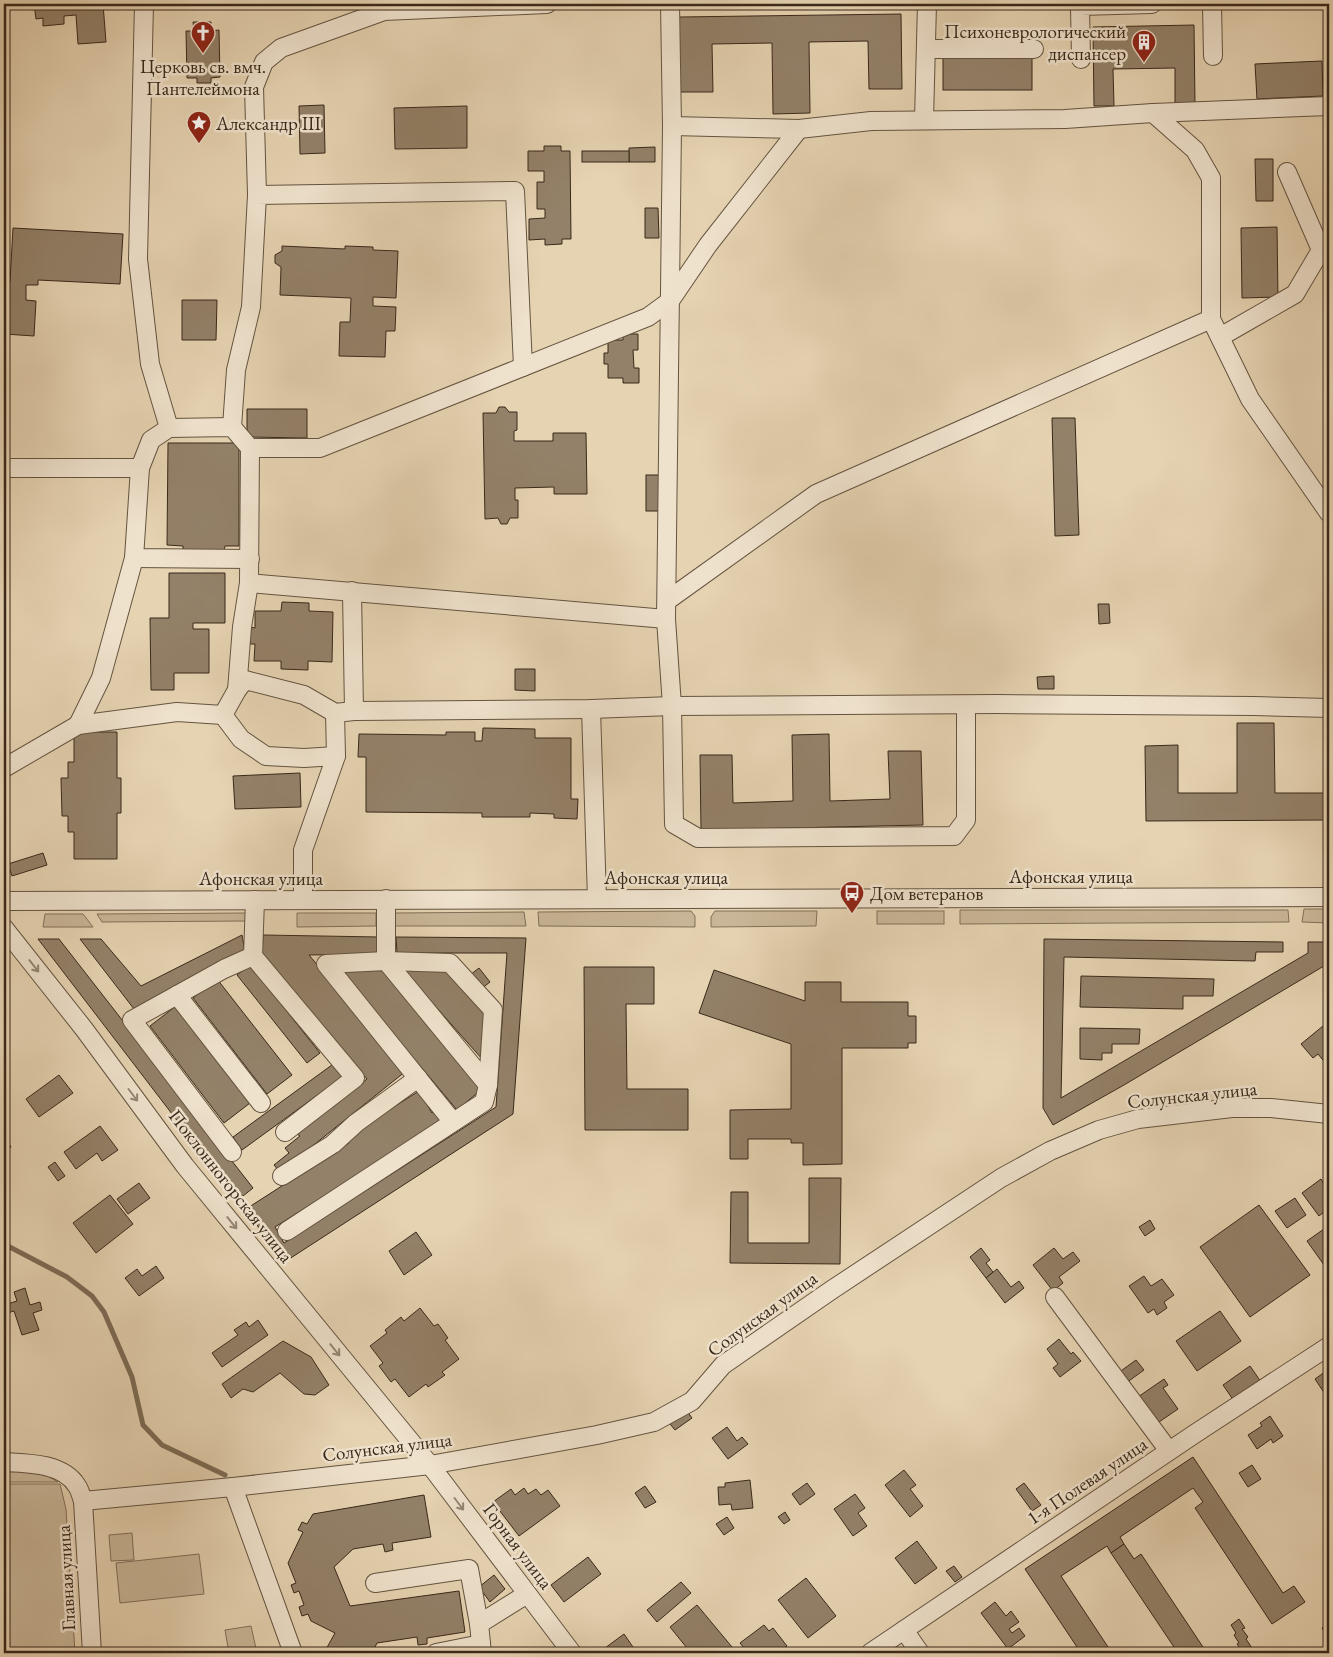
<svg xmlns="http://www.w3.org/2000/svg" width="1333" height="1657" font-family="'EB Garamond',serif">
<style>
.green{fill:#c9b698;stroke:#817059}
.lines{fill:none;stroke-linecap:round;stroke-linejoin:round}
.stream{stroke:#7d6c56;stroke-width:5}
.building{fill:#938169;stroke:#39291a}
.minor-casing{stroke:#645440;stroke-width:20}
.minor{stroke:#efe2cd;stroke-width:18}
.oneway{stroke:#948674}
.labels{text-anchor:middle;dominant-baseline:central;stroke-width:5;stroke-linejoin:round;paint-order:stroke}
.poi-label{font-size:19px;fill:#39291a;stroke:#efe2cd;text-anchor:start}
.street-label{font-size:19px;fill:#39291a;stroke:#efe2cd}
</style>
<rect width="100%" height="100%" fill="#e6d3b2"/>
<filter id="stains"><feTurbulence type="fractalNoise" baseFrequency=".004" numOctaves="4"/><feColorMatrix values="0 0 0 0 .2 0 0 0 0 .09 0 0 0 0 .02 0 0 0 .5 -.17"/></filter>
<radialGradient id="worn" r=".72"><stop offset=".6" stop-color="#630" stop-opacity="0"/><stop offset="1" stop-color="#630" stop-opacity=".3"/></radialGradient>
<g class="green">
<polygon points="1304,909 1329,909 1329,923 1302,922"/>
<polygon points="960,910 1288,910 1289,922 960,924"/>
<polygon points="691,911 695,916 695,927 539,926 538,912"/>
<polygon points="715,911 817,911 816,926 711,927 711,917"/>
<rect x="877" y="911" width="67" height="13"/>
<polygon points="524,912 526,926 395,926 395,913"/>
<polygon points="246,913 246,921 102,922 97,914"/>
<polygon points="297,913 376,913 376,926 297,927"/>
<polygon points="45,914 83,914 93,927 43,927"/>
<polygon points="27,1471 44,1474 58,1482 4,1482 4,1472"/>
<polygon points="4,1484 60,1484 66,1509 75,1653 4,1653"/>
<polygon points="132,1533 134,1560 111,1561 109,1535"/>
<polygon points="199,1554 204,1594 120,1603 116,1563"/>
<polygon points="251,1626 257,1653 229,1653 225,1630"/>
</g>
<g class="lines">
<polyline class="stream" points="4,1244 67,1277 92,1296 104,1312 132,1377 143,1425 162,1445 225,1475"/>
</g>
<g class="building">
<polygon points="34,4 103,4 106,42 78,44 76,15 64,16 64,24 43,26 43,18 36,19"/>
<polygon points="901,14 902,89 869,89 868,41 809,42 810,113 773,114 772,43 712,44 713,92 680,92 679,17"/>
<polygon points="193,22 211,22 211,31 219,30 220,77 211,78 211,83 197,83 197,78 187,78 186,31 194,31"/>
<polygon points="1194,25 1195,105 1175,105 1175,68 1113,69 1114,106 1094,106 1093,27"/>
<rect x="943" y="56" width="89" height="34"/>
<polygon points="1322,61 1323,96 1257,99 1255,64"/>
<polygon points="324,105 325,153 300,154 299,106"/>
<polygon points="467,106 467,148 395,149 394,108"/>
<polygon points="544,146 561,146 561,151 570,151 571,239 562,239 562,244 545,245 545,239 529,240 529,219 545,218 545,209 537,209 537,182 544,182 544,171 528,171 528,151 544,151"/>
<polygon points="655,147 655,162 629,162 629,148"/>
<rect x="582" y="151" width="47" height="11"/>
<polygon points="1255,159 1273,159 1273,201 1256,201"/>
<polygon points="645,208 658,208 659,238 645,238"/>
<polygon points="1277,227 1278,297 1242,298 1241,228"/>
<polygon points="13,228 123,234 120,284 38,280 38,285 26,285 26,300 36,301 34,336 4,334 4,282 10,282"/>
<polygon points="282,246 345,249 345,246 373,247 373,250 398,251 396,298 373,297 373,306 396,307 395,331 386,331 385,357 339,356 340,322 350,322 351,298 280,295 281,267 275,263 275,255 282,251"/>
<polygon points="182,300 217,300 216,340 182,340"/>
<polygon points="623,334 638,334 638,350 633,350 634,368 639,368 639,383 623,383 623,378 608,378 608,364 604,364 604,353 608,353 608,340 623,340"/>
<polygon points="499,407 505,407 509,412 517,412 517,430 514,431 514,441 553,441 553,433 586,433 587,494 554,494 554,487 515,488 515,500 518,500 518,518 510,518 507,524 501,524 498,518 485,519 483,413 496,413"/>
<polygon points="247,409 307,409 307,438 247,437"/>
<polygon points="1052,418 1075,418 1079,535 1055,536"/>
<polygon points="168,443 239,443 239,546 225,546 224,552 183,552 183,546 167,545"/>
<rect x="646" y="475" width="14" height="36"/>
<polygon points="169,573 225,573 225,623 193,623 193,629 209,629 209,673 174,673 174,690 151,690 150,618 169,618"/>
<polygon points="282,602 309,603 309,611 333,612 332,662 308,661 308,670 281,669 281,661 254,661 255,644 250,644 250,627 255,628 255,611 281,611"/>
<polygon points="1098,604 1109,604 1110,623 1099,624"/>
<polygon points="515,669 535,669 535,691 515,690"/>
<polygon points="1054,676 1054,689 1038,689 1037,677"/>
<polygon points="1237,723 1274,723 1275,793 1329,793 1329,820 1146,821 1145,746 1178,745 1178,793 1237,793"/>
<polygon points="483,728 535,729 535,738 571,738 571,799 578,799 577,819 554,818 554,814 530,813 530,817 482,817 482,813 366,812 366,757 358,757 359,734 446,735 446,732 475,732 475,741 482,741"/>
<polygon points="74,732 117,732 117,778 121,778 121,813 117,813 117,859 74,859 74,832 68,832 68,816 62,816 61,778 68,778 68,762 74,762"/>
<polygon points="829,734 830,801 890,799 888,751 921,751 923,825 701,830 700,755 732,755 733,803 793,801 792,735"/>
<polygon points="300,773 301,807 235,809 233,776"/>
<polygon points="43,853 47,865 12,876 8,864"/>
<polygon points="242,935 245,952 134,1009 80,939 101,939 141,986"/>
<polygon points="263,935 379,937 380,954 309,955 406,1071 280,1172 274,1165 289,1153 285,1148 300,1136 297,1134 367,1079 262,955"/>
<polygon points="396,937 526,938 513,1114 283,1263 246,1209 349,1143 346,1137 419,1091 432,1113 438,1109 445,1120 275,1227 284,1243 496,1107 507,953 397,953"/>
<polygon points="38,939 59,939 253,1188 238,1200"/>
<polygon points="1044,939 1283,942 1283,952 1256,952 1255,961 1064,957 1061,1098 1308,953 1308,942 1329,942 1329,963 1124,1085 1053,1125 1043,1108"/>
<polygon points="250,965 320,1053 307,1063 237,975"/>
<polygon points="411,967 449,972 486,1016 483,1060 405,972"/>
<polygon points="584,967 654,967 654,1004 626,1004 627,1089 688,1089 688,1130 585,1130"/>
<polygon points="350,968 385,971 482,1089 457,1110 344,975"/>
<polygon points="479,968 490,982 481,989 470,975"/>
<polygon points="714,970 805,1001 805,982 841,982 841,1002 908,1002 908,1016 916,1016 916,1043 908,1043 908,1048 842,1048 842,1164 803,1165 803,1143 791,1143 791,1139 748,1139 748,1159 730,1159 730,1110 791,1109 791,1044 699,1013"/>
<polygon points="1081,976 1214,979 1213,996 1183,996 1183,1009 1080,1007"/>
<polygon points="217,979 292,1075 267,1094 193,998"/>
<polygon points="176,1006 250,1103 224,1123 150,1026"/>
<polygon points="1323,1026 1329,1034 1329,1063 1327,1065 1318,1054 1313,1058 1301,1044"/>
<polygon points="1080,1028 1140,1029 1139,1044 1112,1044 1112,1053 1102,1053 1102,1060 1080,1059"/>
<polygon points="336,1062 345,1075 242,1150 233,1137"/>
<polygon points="59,1075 73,1093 39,1117 26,1099"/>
<polygon points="100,1126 118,1150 102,1161 97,1153 76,1169 64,1152"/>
<polygon points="5,1138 11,1147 4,1152 4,1139"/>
<polygon points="55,1162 65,1176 58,1181 48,1167"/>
<polygon points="809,1178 841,1178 840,1264 730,1263 731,1192 748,1192 748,1243 809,1243"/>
<polygon points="1321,1179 1327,1189 1324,1192 1329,1199 1329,1208 1319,1216 1302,1193"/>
<polygon points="139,1183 150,1198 128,1214 117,1199"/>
<polygon points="110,1195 133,1224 96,1253 73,1223"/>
<polygon points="1295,1198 1306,1215 1287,1228 1275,1211"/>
<polygon points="1259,1205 1310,1275 1250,1317 1200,1247"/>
<polygon points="1150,1220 1155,1229 1145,1236 1139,1227"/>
<polygon points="1324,1229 1329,1237 1329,1272 1307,1241"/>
<polygon points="416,1232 432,1255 404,1275 389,1251"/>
<polygon points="981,1248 990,1260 986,1263 993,1272 986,1278 970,1257"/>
<polygon points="1054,1248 1063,1259 1073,1252 1080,1261 1059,1277 1063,1283 1053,1291 1033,1265"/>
<polygon points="156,1266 164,1278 139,1296 125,1278 137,1269 142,1276"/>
<polygon points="997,1269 1011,1287 1019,1281 1024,1288 1005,1303 986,1278"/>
<polygon points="1144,1276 1151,1286 1162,1279 1174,1295 1164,1302 1167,1308 1157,1315 1154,1309 1148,1313 1129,1286"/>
<polygon points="25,1288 30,1305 40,1302 42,1310 33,1313 39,1330 22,1335 14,1311 4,1314 4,1305 17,1301 14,1292"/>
<polygon points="420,1308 434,1326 438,1324 448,1338 445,1340 459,1359 442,1372 445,1375 428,1387 426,1384 409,1397 395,1379 391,1382 379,1366 383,1363 370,1346 387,1333 385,1330 401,1317 404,1321"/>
<polygon points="1220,1311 1241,1341 1197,1371 1176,1341"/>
<polygon points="258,1320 268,1335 222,1367 212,1353 238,1335 234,1330 246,1322 249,1327"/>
<polygon points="1059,1339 1071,1354 1073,1352 1081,1361 1060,1377 1053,1368 1058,1364 1047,1349"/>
<polygon points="283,1341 311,1357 329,1385 315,1395 304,1394 280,1373 253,1392 243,1389 231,1398 222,1384"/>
<polygon points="1136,1360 1144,1370 1126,1383 1118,1373"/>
<polygon points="1250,1366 1261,1382 1234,1401 1223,1385"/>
<polygon points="1329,1369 1329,1400 1315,1379"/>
<polygon points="1164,1379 1168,1385 1163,1388 1178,1409 1159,1422 1144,1402 1139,1405 1135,1399"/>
<polygon points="687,1411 692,1418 675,1430 670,1424"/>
<polygon points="1270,1416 1283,1436 1273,1443 1271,1439 1257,1449 1248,1435 1262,1426 1260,1423"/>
<polygon points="727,1427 737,1441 742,1437 748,1444 728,1459 712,1438"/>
<polygon points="1193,1457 1283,1593 1294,1586 1305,1602 1272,1624 1195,1508 1203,1502 1193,1488 1120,1537 1124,1544 1111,1553 1107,1546 1061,1576 1112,1653 1081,1653 1025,1569"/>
<polygon points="1252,1465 1261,1479 1248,1487 1239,1473"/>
<polygon points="904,1470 916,1485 910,1489 923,1506 910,1517 885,1485"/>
<polygon points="750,1480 753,1508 732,1510 731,1504 719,1505 718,1487 725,1487 725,1483"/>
<polygon points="807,1483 815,1494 800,1505 792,1494"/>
<polygon points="1024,1483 1041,1505 1032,1511 1016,1489"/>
<polygon points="645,1486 656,1502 645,1508 635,1493"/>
<polygon points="524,1488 528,1494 536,1489 541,1495 548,1490 560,1506 519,1536 493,1502 511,1489 515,1495"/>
<polygon points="855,1494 865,1508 858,1513 867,1526 853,1536 834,1509"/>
<polygon points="424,1495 431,1537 392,1543 393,1550 385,1552 383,1544 353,1549 334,1567 350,1606 459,1591 465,1632 427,1638 427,1644 418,1645 417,1637 377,1643 372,1653 324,1653 335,1633 311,1621 308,1614 302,1616 299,1607 304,1605 299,1591 294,1593 291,1585 296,1583 288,1563 303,1532 298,1530 302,1522 307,1524 313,1514"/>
<polygon points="785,1512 790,1520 784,1524 778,1517"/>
<polygon points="727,1517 734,1528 724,1535 716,1524"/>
<polygon points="917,1541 937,1568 915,1584 895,1558"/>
<polygon points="1124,1544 1134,1559 1141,1554 1207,1653 1178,1653 1111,1553"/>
<polygon points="588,1557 601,1574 564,1602 551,1585"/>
<polygon points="954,1566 962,1577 955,1582 946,1571"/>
<polygon points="494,1575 505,1589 490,1602 479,1587"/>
<polygon points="806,1578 836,1616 808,1638 778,1600"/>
<polygon points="681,1582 691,1593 657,1622 647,1610"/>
<polygon points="995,1602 1006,1616 1011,1611 1019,1622 1009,1629 1012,1633 1019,1628 1025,1636 1008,1649 981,1613"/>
<polygon points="697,1605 732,1647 724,1653 691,1653 670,1627"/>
<polygon points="1239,1619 1245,1628 1242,1629 1248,1637 1246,1639 1252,1648 1245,1653 1243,1653 1237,1644 1239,1643 1234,1635 1236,1633 1231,1625"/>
<polygon points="1329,1623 1329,1634 1327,1635 1322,1628"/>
<polygon points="764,1625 769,1631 773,1628 787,1646 777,1653 748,1653 740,1643"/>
<polygon points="624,1634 635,1650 631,1653 602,1653 601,1651"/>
</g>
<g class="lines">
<defs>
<g id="minor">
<polyline points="144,4 138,259 150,364 169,428"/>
<polyline points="670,4 672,126"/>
<polyline points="1212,4 1213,56"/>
<polyline points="926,49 1034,49"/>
<polyline points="1081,59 1080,6 1152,4"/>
<polyline points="1153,113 1195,150 1211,178 1211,319 1250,399 1329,513"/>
<polyline points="924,120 927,4"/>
<polyline points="257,195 254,87 264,62 281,48 384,11 547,4"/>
<polyline points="1220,337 1295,294 1321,250 1287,172"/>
<polyline points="232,427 236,370 251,307 257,195 515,191 523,367"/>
<polyline points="4,468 140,468"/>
<polyline points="250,559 134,558 140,468 151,440 169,428 232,427 250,448"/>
<polyline points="249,583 666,619"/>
<polyline points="352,591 354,711"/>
<polyline points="668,600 816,494 1211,319"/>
<polyline points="237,690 242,627 249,583 250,448 320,448 648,317 670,301 708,245 799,129"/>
<polyline points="966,705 966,820 954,836 698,838 674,824 672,706 666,619 672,126 799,129 871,121 1065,119 1153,113 1329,106"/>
<polyline points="591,709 597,899"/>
<polyline points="223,715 241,739 266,756 304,758 336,756"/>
<polyline points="78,725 101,678 134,558"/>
<polyline points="4,768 78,725 177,712 223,715 237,690 245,680 304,695 335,713"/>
<polyline points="303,899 303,850 336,756 335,713 354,711 591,709 672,706 997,704 1254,706 1329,708"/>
<polyline points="386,899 386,961 488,1085"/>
<polyline points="255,900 253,956 355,1078 285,1132"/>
<polyline points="4,901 1329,897"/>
<polyline points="4,928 84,1029 185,1166 430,1465 572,1653"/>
<polyline points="177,995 261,1103"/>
<polyline points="232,1152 132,1020 224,969 253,956"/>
<polyline points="282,1176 333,1144 356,1123 418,1078"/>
<polyline points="287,1231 484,1102 488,1085 493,1010 450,963 386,961 326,964 453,1122"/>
<polyline points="1055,1297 1169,1451"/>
<path d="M4,1462C27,1463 63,1463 77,1486C80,1490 81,1496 83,1501L92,1653"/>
<polyline points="233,1487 293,1653"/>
<polyline points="83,1501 233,1487 430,1465 597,1435 654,1422 692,1401 723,1365 833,1289 1001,1178 1050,1151 1099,1130 1138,1119 1232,1108 1271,1108 1329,1114"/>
<polyline points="375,1583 469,1569 479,1624"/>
<polyline points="904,1630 920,1653"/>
<polyline points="436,1653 481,1644"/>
<polyline points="482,1653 479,1624 527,1594"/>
<polyline points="870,1653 1193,1435 1329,1346"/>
</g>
</defs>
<use href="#minor" class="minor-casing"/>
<use href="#minor" class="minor"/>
</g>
<defs><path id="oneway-shaft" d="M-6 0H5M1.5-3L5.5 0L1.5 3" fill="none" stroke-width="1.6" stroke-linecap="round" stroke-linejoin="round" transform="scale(1.25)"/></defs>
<g class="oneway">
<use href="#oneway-shaft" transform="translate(34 966) rotate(52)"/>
<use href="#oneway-shaft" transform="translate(133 1095) rotate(53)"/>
<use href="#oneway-shaft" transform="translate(232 1223) rotate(51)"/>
<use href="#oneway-shaft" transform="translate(335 1350) rotate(51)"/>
<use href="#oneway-shaft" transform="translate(459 1504) rotate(53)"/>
</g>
<defs>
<symbol id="church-pin" viewBox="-11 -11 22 30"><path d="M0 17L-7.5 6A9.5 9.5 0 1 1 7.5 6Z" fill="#8f2418" stroke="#efe2cd"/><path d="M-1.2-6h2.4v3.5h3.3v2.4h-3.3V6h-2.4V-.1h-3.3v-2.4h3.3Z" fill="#fff"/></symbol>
<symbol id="building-pin" viewBox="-11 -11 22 30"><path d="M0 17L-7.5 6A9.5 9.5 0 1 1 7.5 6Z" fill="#8f2418" stroke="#efe2cd"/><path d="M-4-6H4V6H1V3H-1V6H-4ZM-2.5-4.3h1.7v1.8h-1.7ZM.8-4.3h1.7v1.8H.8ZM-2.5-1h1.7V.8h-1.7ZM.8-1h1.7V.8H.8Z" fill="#fff"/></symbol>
<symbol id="sight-pin" viewBox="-11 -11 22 30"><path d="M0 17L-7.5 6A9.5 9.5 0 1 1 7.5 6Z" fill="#8f2418" stroke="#efe2cd"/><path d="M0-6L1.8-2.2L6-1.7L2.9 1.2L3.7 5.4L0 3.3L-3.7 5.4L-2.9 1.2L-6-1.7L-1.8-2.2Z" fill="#fff"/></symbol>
<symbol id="bus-pin" viewBox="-11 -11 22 30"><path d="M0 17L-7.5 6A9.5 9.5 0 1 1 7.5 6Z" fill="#8f2418" stroke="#efe2cd"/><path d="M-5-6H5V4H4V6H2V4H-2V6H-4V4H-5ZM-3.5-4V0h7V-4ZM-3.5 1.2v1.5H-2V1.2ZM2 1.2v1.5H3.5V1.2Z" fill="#fff"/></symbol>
</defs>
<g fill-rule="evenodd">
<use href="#church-pin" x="189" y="19" width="28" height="38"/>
<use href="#building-pin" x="1130" y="28" width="28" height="38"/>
<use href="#sight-pin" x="185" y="109" width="28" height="38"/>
<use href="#bus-pin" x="838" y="879" width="28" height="38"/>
</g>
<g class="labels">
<g class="poi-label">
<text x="1126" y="31" text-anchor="end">Психоневрологический<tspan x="1126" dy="22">диспансер</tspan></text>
<text x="203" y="66" text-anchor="middle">Церковь св. вмч.<tspan x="203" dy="22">Пантелеймона</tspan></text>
<text x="216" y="123">Александр III</text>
<text x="870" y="893">Дом ветеранов</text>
</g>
<g class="street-label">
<text x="1071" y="876">Афонская улица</text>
<text x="666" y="877">Афонская улица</text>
<text x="261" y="878">Афонская улица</text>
<text transform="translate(1192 1095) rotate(-6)">Солунская улица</text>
<text transform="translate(231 1186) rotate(52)">Поклонногорская улица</text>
<text transform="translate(762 1314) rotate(-36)">Солунская улица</text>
<text transform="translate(387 1447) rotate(-7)">Солунская улица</text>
<text transform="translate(1087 1481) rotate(-34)">1-я Полевая улица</text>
<text transform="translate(518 1546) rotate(53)">Горная улица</text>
<text transform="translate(66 1578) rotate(-93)">Главная улица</text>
</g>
</g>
<rect width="1333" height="1657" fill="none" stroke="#e6d3b2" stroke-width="20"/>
<rect x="5" y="5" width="1323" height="1647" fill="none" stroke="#39291a" stroke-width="2.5"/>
<rect x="10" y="10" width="1313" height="1637" fill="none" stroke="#39291a"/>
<rect width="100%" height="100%" filter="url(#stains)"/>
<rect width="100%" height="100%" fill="url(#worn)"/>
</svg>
